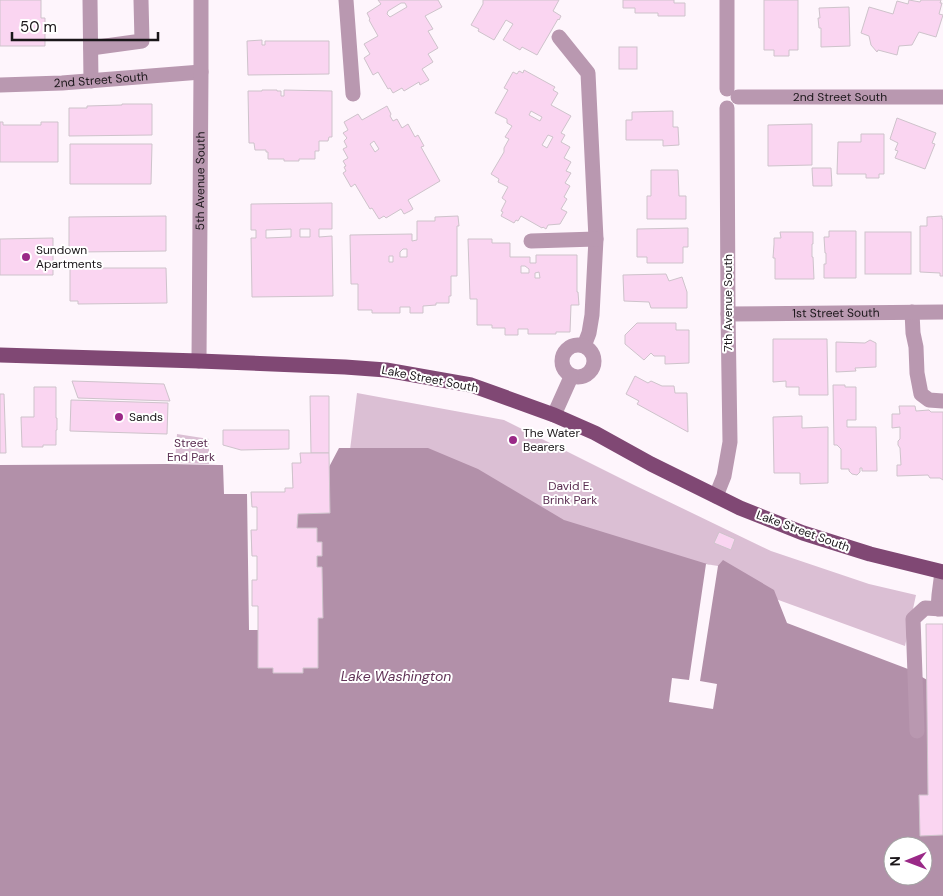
<svg xmlns="http://www.w3.org/2000/svg" width="943" height="896" font-family="'DM Sans',sans-serif">
<style>
.green{fill:#dbbfd4}
.water{fill:#b290a9;fill-rule:evenodd}
.pier{fill:#fef5fc}
.building{fill:#fad5f1;stroke:#cec3cb;fill-rule:evenodd}
.lines{fill:none;stroke-linecap:round;stroke-linejoin:round}
.minor{stroke:#b998b0;stroke-width:15}
.major{stroke:#804874;stroke-width:15}
.poi-dot{fill:#9a2987;stroke:#fff;stroke-width:2}
.labels{text-anchor:middle;dominant-baseline:central;stroke-width:4;stroke-linejoin:round;paint-order:stroke}
.street-label{font-size:12px;fill:#1a1619;stroke:#fff}
.poi-label{font-size:12px;fill:#1a1619;stroke:#fff;text-anchor:start}
.park-label{font-size:12px;fill:#5a2d51;stroke:#fff}
.water-label{font-size:14px;font-style:italic;fill:#613357;stroke:#fff}
</style>
<rect width="100%" height="100%" fill="#fef5fc"/>
<g class="green">
<polygon points="357,393 504,420 634,485 771,551 869,584 916,595 905,646 624,544 350,450"/>
<polygon points="177,434 209,439 209,464 175,463"/>
</g>
<path class="water" d="M339,448H428L478,469L564,520L717,567L723,560L774,590L787,623L908,669L943,689V896H0V465L167,464L329,467ZM893,846H923V876H893Z"/>
<g class="pier">
<polygon points="292,463 293,488 285,488 285,492 251,493 252,506 257,507 257,530 251,530 252,556 257,556 257,580 252,580 252,605 258,606 258,630 249,630 247,494 224,494 223,465"/>
<polygon points="706,564 718,566 700,681 717,684 713,709 669,702 672,678 689,680"/>
</g>
<g class="building">
<polygon points="0,0 41,0 41,18 45,18 45,46 0,46"/>
<path d="M378,0H438L442,7L425,16L433,29L428,31L438,48L428,54L433,62L422,69L429,80L420,85L419,82L404,91L402,88L393,93L390,88L388,89L378,72L373,75L364,58L370,54L364,44L378,36L369,20L370,19L367,13L381,4ZM401,3H405L407,7L390,17L387,14L388,11Z"/>
<polygon points="483,0 559,0 553,11 561,16 559,20 558,19 537,55 522,47 520,50 503,40 513,24 506,20 494,40 478,31 479,29 471,25 483,4"/>
<polygon points="623,0 674,0 674,3 685,3 685,16 658,16 658,13 635,13 635,8 623,8"/>
<polygon points="764,0 798,0 798,50 789,50 789,56 774,56 774,50 764,50"/>
<polygon points="909,0 920,2 921,0 941,0 940,3 942,3 939,14 943,15 936,37 919,32 912,45 899,46 897,55 878,50 877,52 871,45 869,36 861,33 869,7 893,14 897,1 908,4"/>
<polygon points="849,7 850,46 821,47 821,28 819,28 818,18 820,18 819,8"/>
<polygon points="262,40 262,45 265,45 265,41 329,41 329,74 248,75 247,41"/>
<rect x="619" y="47" width="18" height="22"/>
<path d="M524,70L555,87L553,90L558,93L551,105L571,116L561,133L565,135L561,142L570,147L564,158L571,162L566,171L571,173L565,183L570,186L564,197L567,199L561,209L567,212L560,224L548,225L546,229L543,227L542,228L521,216L518,221L516,220L514,223L501,216L503,212L501,211L506,201L502,198L508,187L498,182L499,179L491,174L504,152V148L509,139L505,137L512,126L507,123V119L495,113L508,90L504,88L513,72L517,74L519,71L523,73ZM531,111L542,117L540,121L529,115ZM548,135L553,137L547,148L542,145Z"/>
<polygon points="262,90 277,90 277,91 281,91 281,96 284,96 284,90 332,91 332,137 329,137 328,141 319,141 319,151 315,151 315,159 299,159 299,161 284,161 284,159 268,159 268,152 266,152 266,150 255,150 254,143 249,143 248,91 262,91"/>
<polygon points="122,104 152,104 152,135 69,136 69,108 87,108 87,106 122,105"/>
<path d="M387,106L391,114L390,116L393,121L397,119L402,128L408,124L415,137L418,135L424,146L421,147L440,181L408,200L413,209L410,211L404,214L401,209L386,218L384,216L379,219L372,208L370,209L355,184L351,187L343,173L346,171L344,167L346,166L343,161L348,158L343,149L347,147L344,141L347,138L343,133L348,130L344,122L358,114L362,120ZM374,141L379,149L375,152L370,144Z"/>
<polygon points="673,111 673,127 678,127 679,145 663,146 663,140 626,140 626,120 632,120 632,112"/>
<polygon points="897,118 936,133 932,143 935,144 925,169 895,158 898,151 895,150 898,143 890,139"/>
<polygon points="0,122 3,122 3,125 41,125 41,122 58,122 58,162 0,162"/>
<polygon points="812,124 812,165 768,166 768,125"/>
<polygon points="861,134 884,134 884,174 879,174 879,178 866,178 866,174 837,174 838,142 861,142"/>
<polygon points="70,144 152,144 151,184 70,184"/>
<polygon points="812,168 831,168 832,186 813,186"/>
<polygon points="651,170 678,170 679,196 686,196 686,219 647,219 647,196 651,196"/>
<path d="M332,203V229H319V237L332,236L333,296L252,297L251,238H256V230H251V204ZM291,229V237L266,238V230ZM300,229H310V237H300Z"/>
<polygon points="166,216 166,251 79,252 79,249 69,249 69,217"/>
<path d="M458,216L459,226H457V276H451V296H449V303H436V305L423,306V313H410V307H400V313H372V310H358V284H351L350,235L412,234V241L417,240V221H435V217ZM403,249H407V257H400V252ZM389,256H393V262H389Z"/>
<polygon points="942,216 942,219 943,219 943,276 940,276 940,273 920,272 920,226 927,226 927,217"/>
<polygon points="688,228 688,247 683,247 683,263 647,263 647,257 637,257 637,229"/>
<polygon points="829,231 856,231 856,278 824,278 824,264 826,264 826,253 825,253 824,237 829,237"/>
<polygon points="780,232 813,232 813,244 812,244 812,257 813,257 814,279 775,279 775,258 773,258 774,244 774,238 781,238"/>
<rect x="865" y="232" width="46" height="42"/>
<polygon points="53,238 53,275 0,275 0,239"/>
<path d="M468,239H492V243H510V257H530V263H536V255H577V292H578L579,305H571L570,332H556V334H528V329H518V335H505V328H492V325H477V299H470ZM521,266H525L529,269V273H521ZM539,272L540,278H535V273Z"/>
<polygon points="70,268 166,268 167,303 78,304 78,301 70,301"/>
<polygon points="666,274 669,281 682,277 687,292 687,308 651,308 649,302 624,301 623,275"/>
<polygon points="637,323 676,323 676,330 689,330 689,363 665,364 665,356 654,356 651,353 644,360 625,344 625,335"/>
<polygon points="773,339 827,339 828,395 799,395 799,387 786,387 786,381 773,382"/>
<polygon points="870,340 876,343 876,367 855,368 856,371 836,372 836,342 865,343"/>
<polygon points="635,376 648,383 651,381 662,386 674,386 675,393 687,393 688,432 637,404 639,401 626,394"/>
<polygon points="72,381 164,384 170,401 78,398"/>
<polygon points="833,385 845,385 845,387 856,387 856,420 847,420 847,427 876,427 877,471 862,471 862,468 860,468 860,472 857,475 852,474 849,471 849,469 841,469 841,449 837,445 834,445"/>
<polygon points="34,387 56,387 56,418 57,418 57,430 56,430 56,445 43,445 43,447 22,447 21,417 34,417"/>
<polygon points="0,394 4,394 6,453 0,453"/>
<polygon points="310,396 329,396 329,453 311,453"/>
<polygon points="71,400 168,403 167,434 70,431"/>
<polygon points="899,406 915,406 916,411 929,410 931,412 943,412 943,480 940,478 930,478 928,475 897,476 897,465 901,465 900,448 898,445 898,441 900,439 900,427 892,428 892,414 900,414"/>
<polygon points="802,416 802,428 828,427 828,483 800,484 800,473 774,473 773,417"/>
<polygon points="223,430 289,430 289,449 241,450 223,445"/>
<polygon points="300,453 329,453 330,513 298,514 297,528 317,528 317,542 322,542 322,556 317,556 317,567 322,567 323,618 318,618 318,668 303,668 303,673 273,673 273,668 258,668 258,606 252,606 252,580 257,580 257,556 252,556 251,530 257,530 257,507 252,507 251,492 285,492 285,488 293,488 292,463 301,463"/>
<polygon points="719,532 735,539 731,550 714,543"/>
<polygon points="926,624 943,624 943,835 920,836 919,795 928,795"/>
</g>
<g class="lines">
<g class="minor">
<polyline points="90,0 91,81"/>
<polyline points="346,0 353,94"/>
<polyline points="727,0 727,89"/>
<polyline points="559,37 588,73 596,239 592,315 589,333 584,346"/>
<polyline points="91,48 142,41 141,0"/>
<path id="s1" d="M0,85L62,83L201,72"/>
<path id="s2" d="M738,97H943"/>
<polyline points="531,241 596,239"/>
<polyline points="912,312 913,333 916,347 917,373 921,394 929,400 943,401"/>
<path id="s3" d="M728,314L943,312"/>
<circle cx="578" cy="361" r="16"/>
<path id="s4" d="M199,361L201,72V0"/>
<polyline points="554,415 571,377"/>
<polyline points="716,496 724,476 730,442 728,314 727,108"/>
<polyline points="938,609 939,595 942,572"/>
<polyline points="917,731 913,619 925,608 943,609"/>
</g>
<polyline class="major" points="0,355 199,361 345,367 386,370 471,385 554,415 595,433 651,464 740,508 803,533 870,554 943,572"/>
</g>
<g class="poi-dot">
<circle cx="26" cy="257" r="5"/>
<circle cx="119" cy="417" r="5"/>
<circle cx="513" cy="440" r="5"/>
</g>
<g class="labels">
<g class="street-label">
<text stroke="none"><textPath href="#s1" startOffset="101">2nd Street South</textPath></text>
<text stroke="none"><textPath href="#s2" startOffset="102">2nd Street South</textPath></text>
<text stroke="none"><textPath href="#s4" startOffset="180">5th Avenue South</textPath></text>
<text transform="translate(728 303) rotate(-90)">7th Avenue South</text>
<text stroke="none"><textPath href="#s3" startOffset="108">1st Street South</textPath></text>
<text transform="translate(430 379) rotate(11)">Lake Street South</text>
<text transform="translate(803 531) rotate(20)">Lake Street South</text>
</g>
<g class="poi-label">
<text x="36" y="250">Sundown<tspan x="36" dy="14">Apartments</tspan></text>
<text x="129" y="417">Sands</text>
<text x="523" y="433">The Water<tspan x="523" dy="14">Bearers</tspan></text>
</g>
<g class="park-label">
<text x="191" y="443">Street<tspan x="191" dy="14">End Park</tspan></text>
<text x="570" y="486">David E.<tspan x="570" dy="14">Brink Park</tspan></text>
</g>
<g class="water-label">
<text x="396" y="676">Lake Washington</text>
</g>
</g>
<g transform="translate(908 861) rotate(269)"><circle r="24" fill="#ffffff" stroke="#a3a2a3"/>
<path d="M0-4L9 19L0 12L-9 19Z" fill="#9a2987"/>
<text y="-8" font-size="14" font-weight="bold" text-anchor="middle" fill="#1a1619">N</text>
</g>
<path d="M12 32v8h146v-8" fill="none" stroke="#1a1619" stroke-width="2.5"/>
<text x="20" y="32" font-size="15" fill="#1a1619" stroke="#ffffff" stroke-width="4" paint-order="stroke">50 m</text>
</svg>
